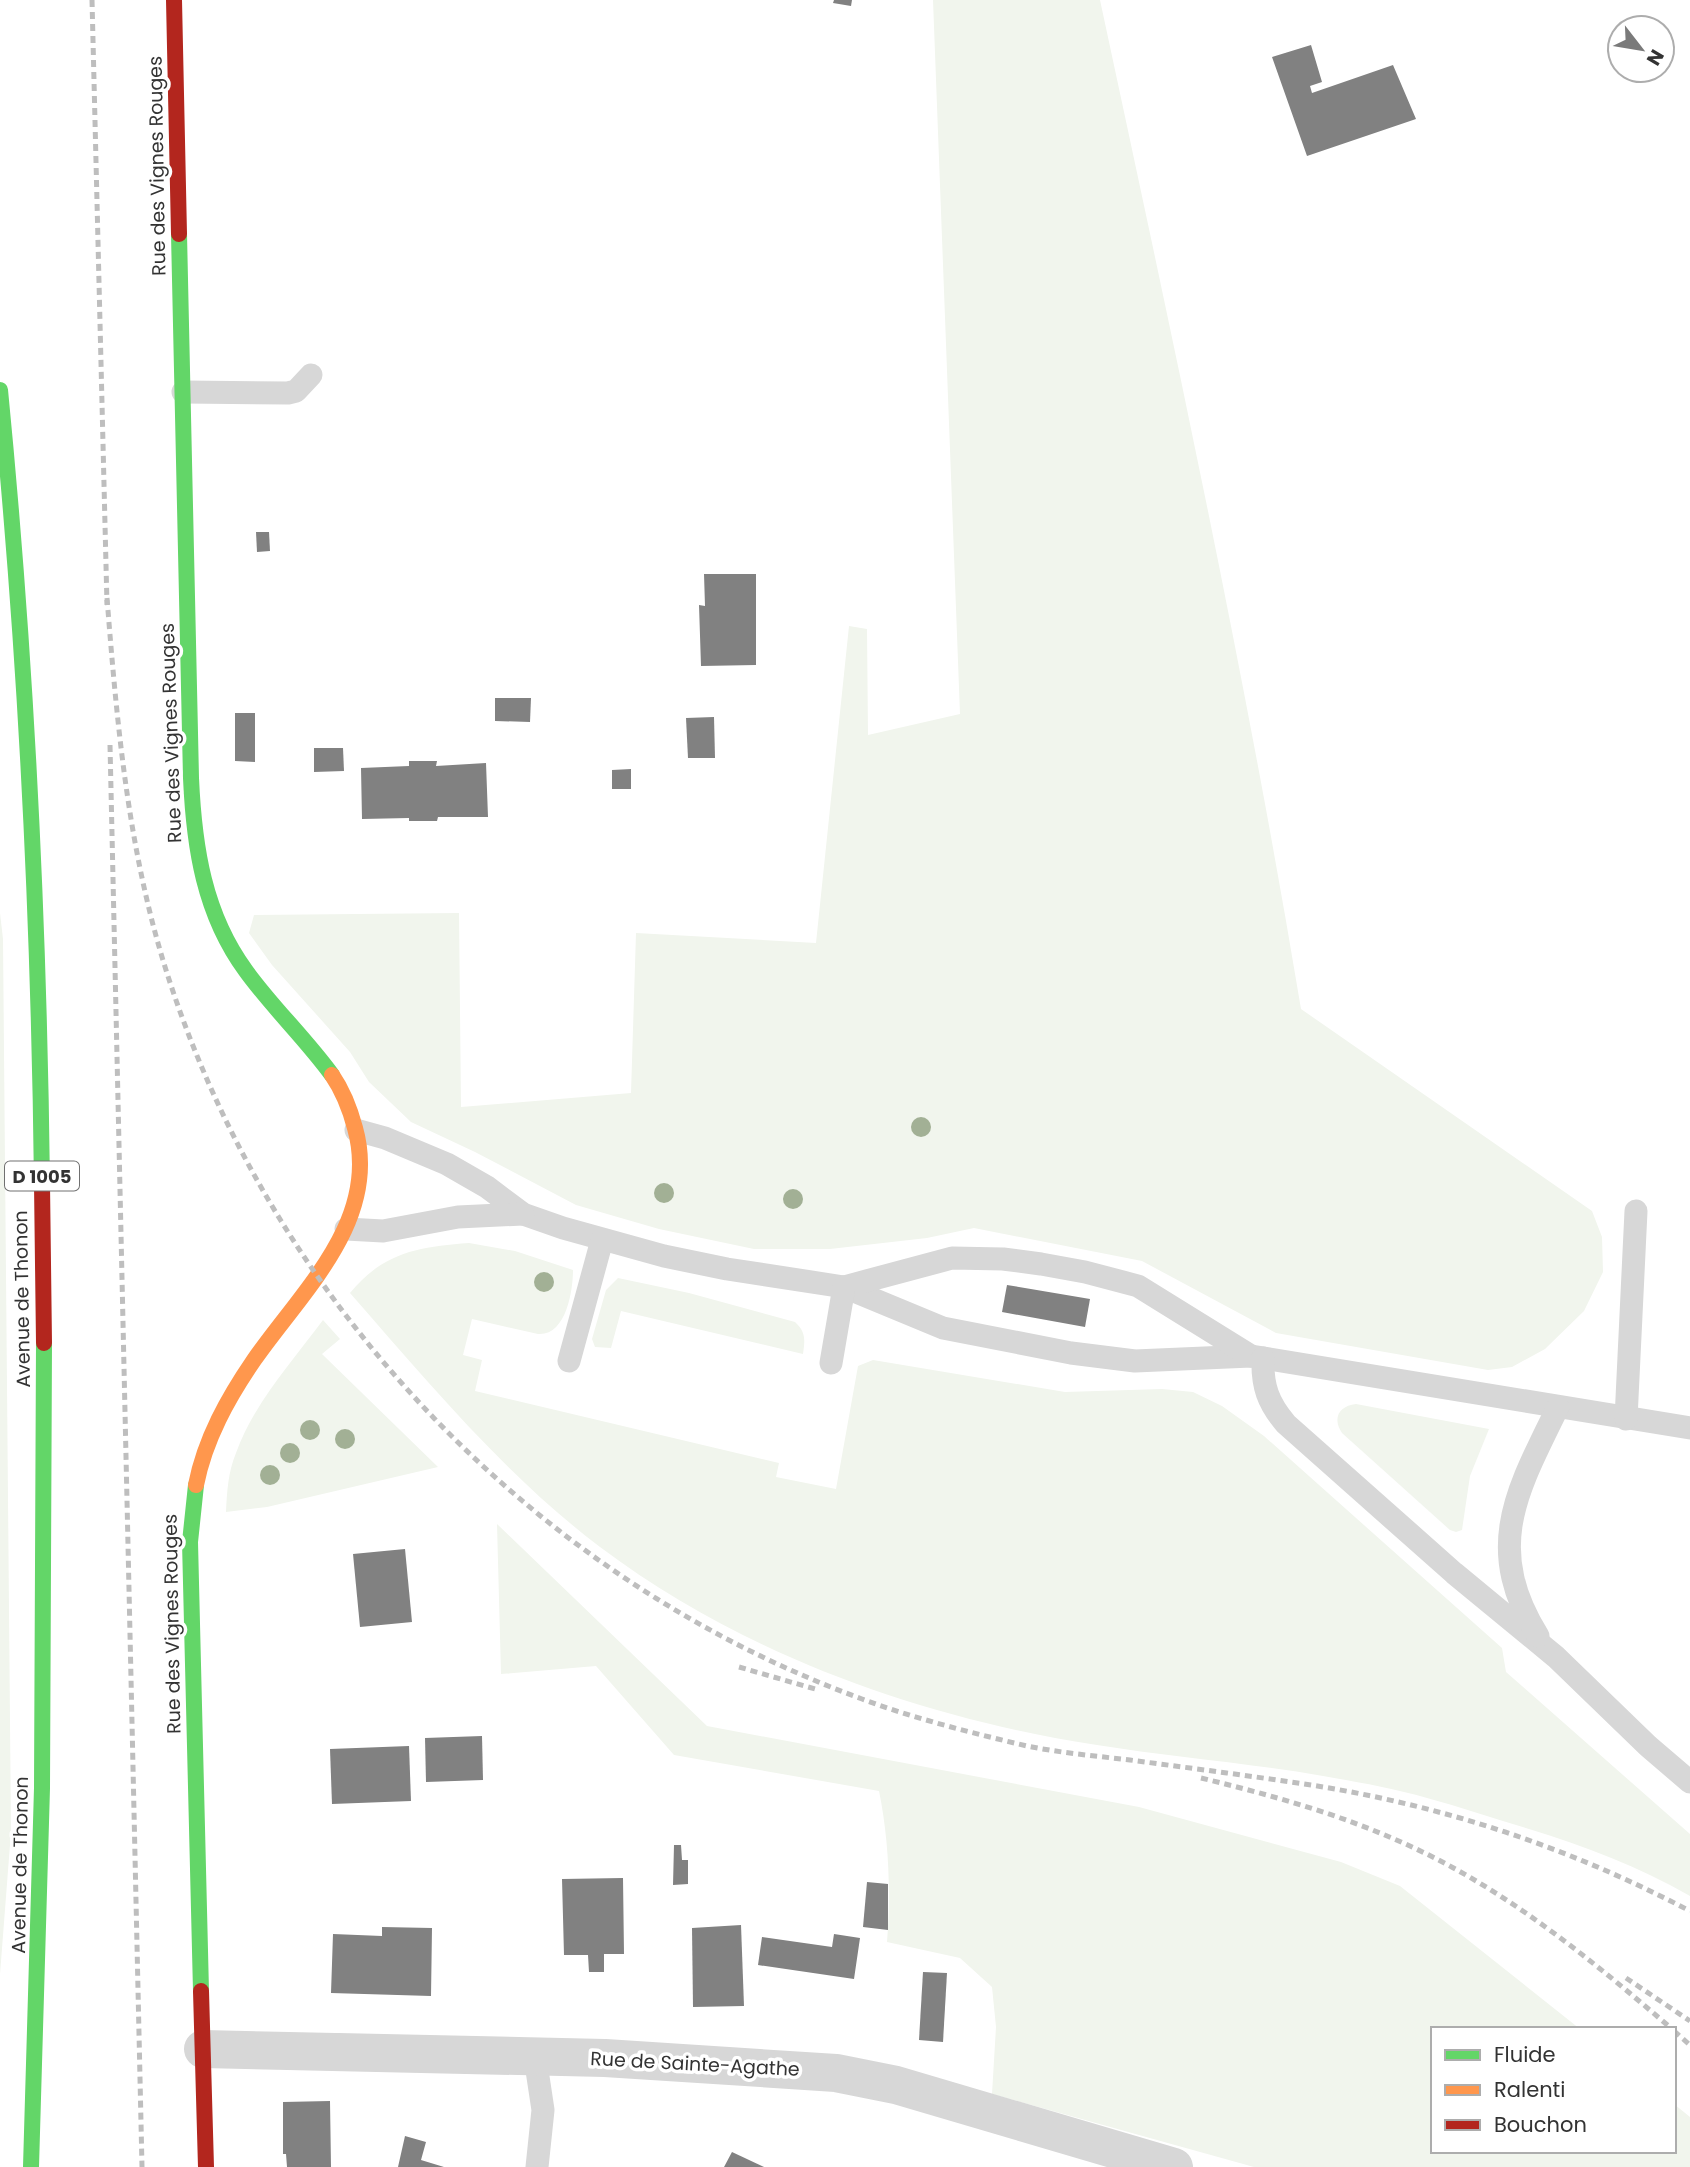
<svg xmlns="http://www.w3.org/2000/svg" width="1690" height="2167" font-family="Poppins,sans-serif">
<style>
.green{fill:#f1f5ed}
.building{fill:#818181}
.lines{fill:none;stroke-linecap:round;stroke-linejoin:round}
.lane{stroke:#d7d7d7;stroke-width:23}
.street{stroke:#d7d7d7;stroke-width:38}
.fast{stroke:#63d668;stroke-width:16}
.slow{stroke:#ff974d;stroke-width:16}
.jam{stroke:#b3261e;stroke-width:16}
.rail{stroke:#bebebe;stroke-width:5;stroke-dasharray:7 5;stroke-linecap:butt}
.tree{fill:#a2b095}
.labels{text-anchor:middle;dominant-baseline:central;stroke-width:7;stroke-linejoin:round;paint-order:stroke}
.shield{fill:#fff;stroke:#707070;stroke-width:2}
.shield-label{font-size:18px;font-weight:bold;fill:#333}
.street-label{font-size:19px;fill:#333;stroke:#fff}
</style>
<rect width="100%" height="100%" fill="#fff"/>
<g class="green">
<path d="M933,0H1100C1172,336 1245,671 1301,1009L1592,1211L1602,1237L1603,1272L1584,1311L1545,1349L1512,1367L1488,1370L1276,1333L1142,1261L974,1228L927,1238L830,1249H754L659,1229L576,1205L475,1152L411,1122L369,1082L350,1052L272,965L249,933L254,915L459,913L461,1107L631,1093L636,933L816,943L849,626L867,629L868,735L960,714Z"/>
<polygon points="0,913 3,939 11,1832 0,1974"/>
<path d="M469,1243L515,1251L573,1270C573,1291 566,1336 538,1334L472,1319L463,1355L482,1360L475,1391L779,1463L776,1477L836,1489L858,1366L873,1360L1065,1392L1162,1389L1193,1392L1222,1406L1264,1436L1502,1648L1506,1672L1690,1834V1896C1640,1867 1584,1846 1529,1829C1495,1819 1461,1807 1427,1798C1393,1788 1357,1782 1323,1776C1248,1763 1172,1757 1097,1745C921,1718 744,1655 600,1547C505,1475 428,1382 350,1293C384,1252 418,1247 469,1243Z"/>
<path d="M618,1278L689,1293L795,1322C806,1332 805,1340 803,1354L621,1311L611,1348L595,1347L592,1339L606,1290Z"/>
<path d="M323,1320L340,1339L322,1354L438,1467L267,1507L226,1512C227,1492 228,1472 236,1453C254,1403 292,1362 323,1320Z"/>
<path d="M1356,1404L1489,1429L1470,1476L1462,1530L1456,1532L1450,1530L1342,1433C1332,1418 1339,1406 1356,1404Z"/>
<path d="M497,1524L707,1726L1139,1807L1341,1862L1400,1886L1580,2029H1433V2151H1674V2104L1690,2117V2167H1254L992,2094L996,2027L992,1987L960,1958L887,1942C891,1892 889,1840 879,1791L674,1755L596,1666L501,1674Z"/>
</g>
<g class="building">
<polygon points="834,0 852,0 851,6 833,3"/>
<polygon points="1311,45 1322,82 1310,86 1312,93 1393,65 1416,119 1307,156 1272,57"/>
<polygon points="256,532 269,532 270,551 257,552"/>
<polygon points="704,574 756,574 756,665 701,666 699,605 705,606"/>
<polygon points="495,698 531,698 530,722 495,721"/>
<polygon points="235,713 255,713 255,762 235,761"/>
<polygon points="714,717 715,758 688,758 686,718"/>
<polygon points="314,748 343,748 344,771 314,772"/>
<polygon points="409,761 437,761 436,766 486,763 488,817 438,817 437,821 409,821 409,818 362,819 361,768 409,766"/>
<polygon points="631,769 631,789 612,789 612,770"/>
<polygon points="1007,1285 1090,1299 1085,1327 1002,1312"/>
<polygon points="405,1549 412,1622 360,1627 353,1554"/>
<polygon points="482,1736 483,1780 426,1782 425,1738"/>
<polygon points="409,1746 411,1801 332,1804 330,1749"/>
<polygon points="674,1845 681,1845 682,1860 688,1860 688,1884 673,1885"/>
<polygon points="623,1878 624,1954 604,1954 604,1972 589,1972 588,1955 564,1955 562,1879"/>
<polygon points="867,1882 888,1884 888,1930 863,1927"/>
<polygon points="741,1925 744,2006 693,2007 692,1928"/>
<polygon points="382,1927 432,1928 431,1996 331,1993 333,1934 382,1936"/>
<polygon points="834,1934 860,1938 854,1979 758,1965 762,1937 832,1947"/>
<polygon points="923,1972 947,1973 943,2042 919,2040"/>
<polygon points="330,2101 331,2167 287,2167 286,2154 283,2154 283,2102"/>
<polygon points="405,2136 426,2142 421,2160 444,2167 398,2167"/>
<polygon points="732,2152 764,2167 724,2167"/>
</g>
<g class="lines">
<g class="lane">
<polyline points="183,392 288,393 296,391 311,375"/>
<polyline points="356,1130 385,1138 447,1164 487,1187 523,1214 563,1228 664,1256 727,1269 844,1287 943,1328 1071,1353 1135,1361 1251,1356 1690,1428"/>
<polyline points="346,1229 383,1231 458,1217 523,1214"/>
<polyline points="844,1287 952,1258 1003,1259 1041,1264 1085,1272 1138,1286 1251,1356"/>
<path d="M1263,1358C1262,1386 1268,1403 1286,1424L1454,1573L1556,1657L1648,1746L1690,1782"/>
<polyline points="569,1361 602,1240"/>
<polyline points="831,1363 844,1287"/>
<polyline points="1626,1419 1636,1211"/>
<path d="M1538,1636C1483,1547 1517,1491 1558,1407"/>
<polyline points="535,2057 543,2110 537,2167"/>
</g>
<polyline class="street" points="203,2049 605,2058 836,2073 896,2085 1174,2167"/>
<g class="fast">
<path d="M179,234L191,778C194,847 204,914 246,971C272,1007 305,1038 332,1075"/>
<path d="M0,390C26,655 39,918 42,1184"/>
<polyline points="196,1485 190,1542 201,1991"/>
<polyline points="31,2167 42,1788 44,1343"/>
</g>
<path class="slow" d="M196,1485C205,1439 228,1398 254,1360C302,1291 381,1220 355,1128C350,1109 343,1091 332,1075"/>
<g class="jam">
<polyline points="174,0 179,234"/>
<polyline points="42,1184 44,1343"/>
<polyline points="201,1991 206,2167"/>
</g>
<g class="rail">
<polyline points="92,0 107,605"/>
<path d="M107,598C117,724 128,849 166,970C271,1303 534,1579 862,1699C916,1719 972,1733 1027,1746C1061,1753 1096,1756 1130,1760C1190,1768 1251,1776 1311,1785C1445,1806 1570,1848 1690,1911"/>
<polyline points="110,745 142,2167"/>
<polyline points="739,1667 815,1689"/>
<path d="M1201,1778C1267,1794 1332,1812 1394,1839C1498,1883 1587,1956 1672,2029"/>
<polyline points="1626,1978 1690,2021"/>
<polyline points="1674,2031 1690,2045"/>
</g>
</g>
<g class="tree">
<circle cx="921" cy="1127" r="10"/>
<circle cx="664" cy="1193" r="10"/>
<circle cx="793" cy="1199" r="10"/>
<circle cx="544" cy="1282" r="10"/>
<circle cx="310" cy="1430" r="10"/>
<circle cx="345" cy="1439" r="10"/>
<circle cx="290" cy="1453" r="10"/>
<circle cx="270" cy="1475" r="10"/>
</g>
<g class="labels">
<rect class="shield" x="5" y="1161.5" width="74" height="29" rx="5"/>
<g class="shield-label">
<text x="42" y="1176">D 1005</text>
</g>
<g class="street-label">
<text transform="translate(157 166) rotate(-91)">Rue des Vignes Rouges</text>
<text transform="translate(171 733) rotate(-92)">Rue des Vignes Rouges</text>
<text transform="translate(22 1299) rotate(-91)">Avenue de Thonon</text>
<text transform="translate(172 1624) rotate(-91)">Rue des Vignes Rouges</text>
<text transform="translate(20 1865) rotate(-89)">Avenue de Thonon</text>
<text transform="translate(695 2064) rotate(3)">Rue de Sainte-Agathe</text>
</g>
</g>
<rect x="1431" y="2027" width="245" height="126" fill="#ffffff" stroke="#adadad" stroke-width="2"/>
<rect x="1445" y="2050" width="35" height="10" fill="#63d668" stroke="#adadad" stroke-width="2"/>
<text x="1494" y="2062" font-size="21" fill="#333333">Fluide</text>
<rect x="1445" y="2085" width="35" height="10" fill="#ff974d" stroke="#adadad" stroke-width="2"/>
<text x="1494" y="2097" font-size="21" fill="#333333">Ralenti</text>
<rect x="1445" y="2120" width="35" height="10" fill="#b3261e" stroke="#adadad" stroke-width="2"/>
<text x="1494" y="2132" font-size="21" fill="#333333">Bouchon</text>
<g transform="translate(1641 49) rotate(121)"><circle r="33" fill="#ffffff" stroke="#adadad" stroke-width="2"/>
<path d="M0-5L12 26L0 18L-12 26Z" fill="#7a7a7a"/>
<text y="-10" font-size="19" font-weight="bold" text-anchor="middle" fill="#333333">N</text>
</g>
</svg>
